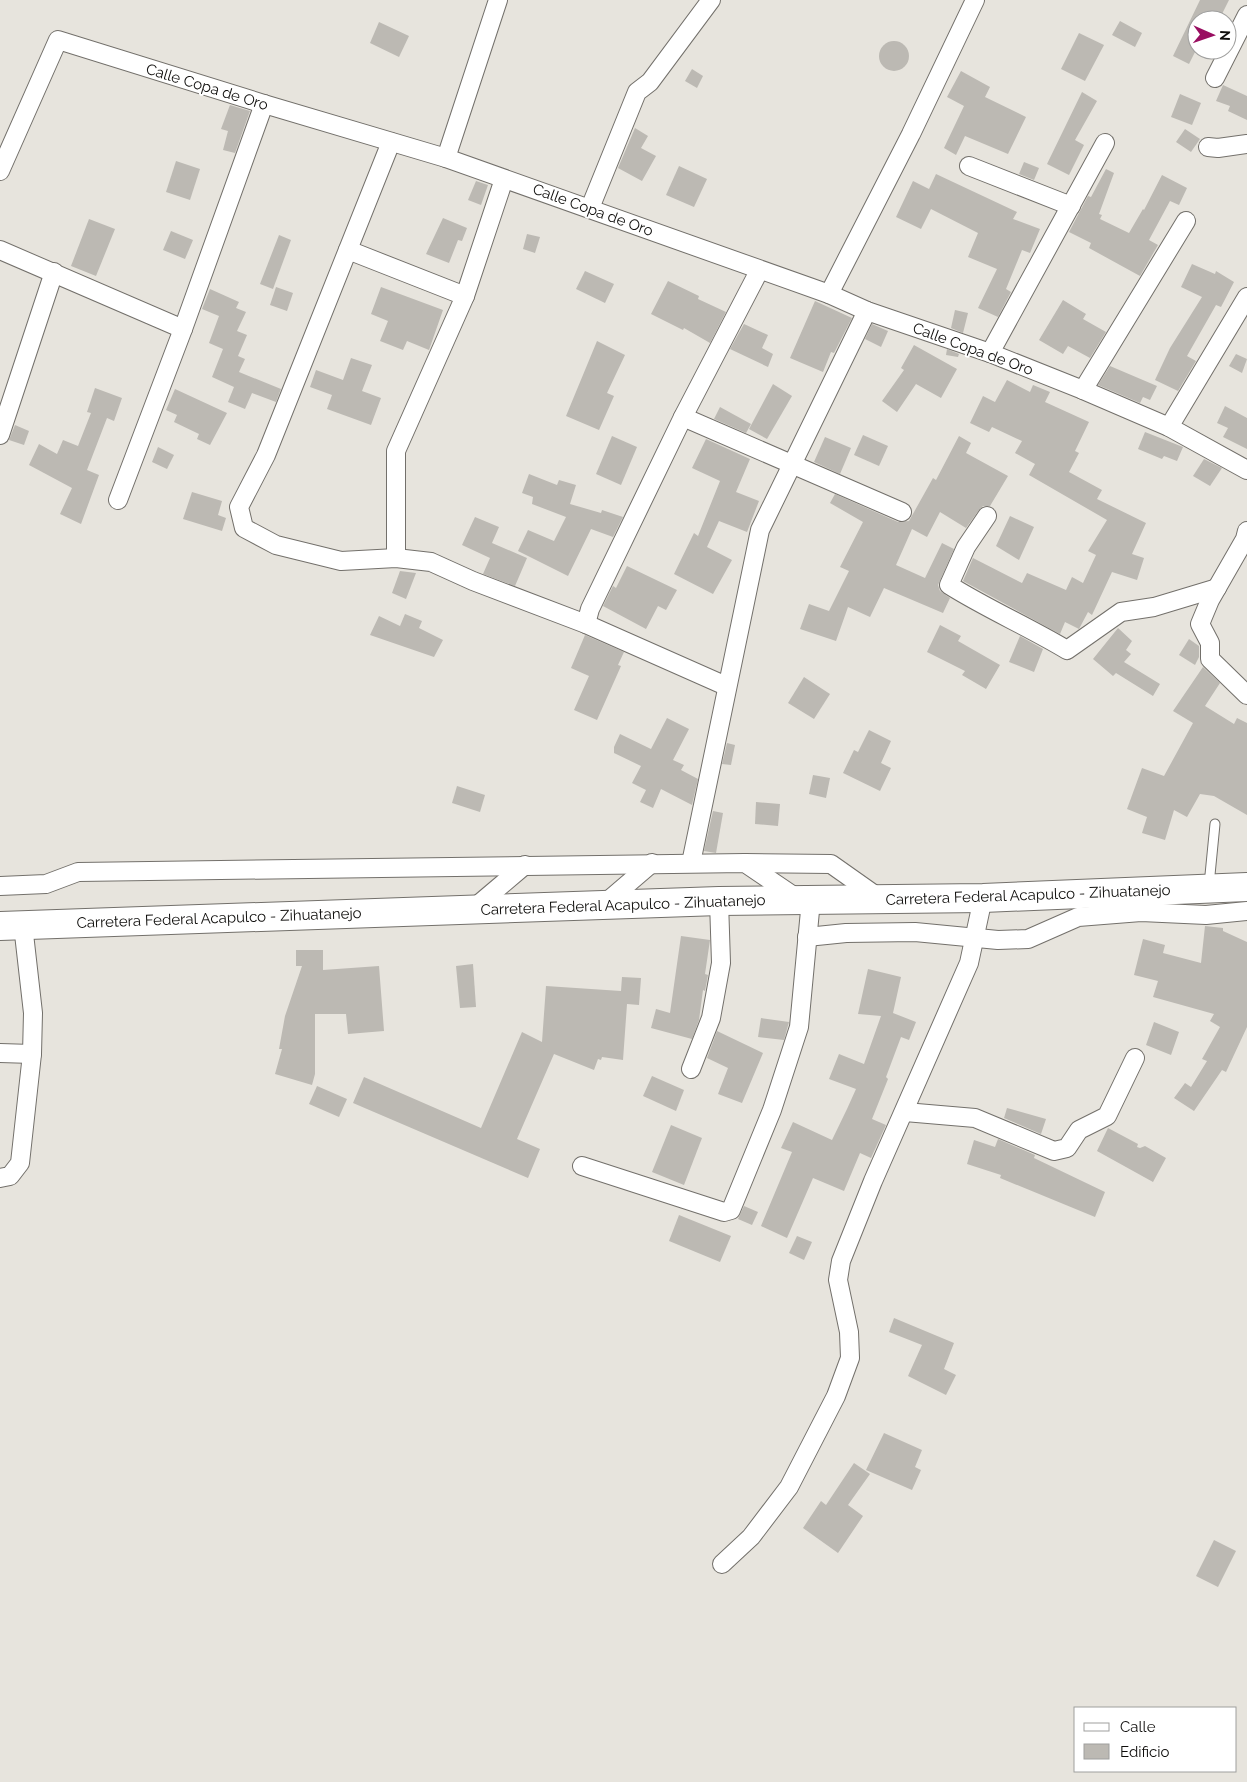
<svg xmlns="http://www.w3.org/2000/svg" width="1247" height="1782" font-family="Raleway,sans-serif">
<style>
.building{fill:#bcb9b3}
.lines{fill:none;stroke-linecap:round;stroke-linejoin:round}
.service-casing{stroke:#73706b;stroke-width:11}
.minor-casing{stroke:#73706b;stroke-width:20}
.primary-casing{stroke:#73706b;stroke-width:30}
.service{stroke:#fff;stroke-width:9}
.minor{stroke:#fff;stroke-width:18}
.primary{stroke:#fff;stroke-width:28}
.labels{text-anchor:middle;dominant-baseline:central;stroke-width:4;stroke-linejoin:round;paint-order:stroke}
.street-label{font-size:15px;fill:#0f0e0c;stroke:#fff}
</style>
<rect width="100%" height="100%" fill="#e7e4dd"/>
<g class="building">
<polygon points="1200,0 1229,0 1219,20 1197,20 1197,48 1189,64 1173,56"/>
<polygon points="1120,21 1142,33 1135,47 1112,35"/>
<polygon points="379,22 409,36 399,57 370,43"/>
<polygon points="1079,33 1104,45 1085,81 1061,69"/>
<circle cx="894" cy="56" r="15"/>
<polygon points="692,69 703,76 697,88 685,81"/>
<polygon points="961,71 990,87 985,97 1026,117 1008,154 965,136 956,155 944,148 964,106 947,97"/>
<polygon points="1223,85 1247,96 1247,120 1228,111 1230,106 1216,101"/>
<polygon points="1082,92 1097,101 1075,140 1084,145 1069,175 1047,164"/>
<polygon points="1180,94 1201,103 1192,125 1171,117"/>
<polygon points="230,105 250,111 235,153 223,150 228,131 221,129"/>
<polygon points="635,128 648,136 641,148 656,156 642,181 618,168"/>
<polygon points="1185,129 1200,139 1191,152 1176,142"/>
<polygon points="176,161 200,169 190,200 166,192"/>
<polygon points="1024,162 1039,168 1034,180 1019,174"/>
<polygon points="679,166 707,179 694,207 666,195"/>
<polygon points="1106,169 1114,173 1099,214 1102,215 1100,219 1129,233 1143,209 1144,210 1162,175 1187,188 1179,205 1170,201 1149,240 1158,245 1140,276 1089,248 1091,243 1069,232 1088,196 1091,197"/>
<polygon points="936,174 1017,212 1013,219 1040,229 1030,253 1022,250 1006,289 1011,292 998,317 978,308 997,269 968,257 978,233 931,209 921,229 896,217 913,181 929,189"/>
<polygon points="476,181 488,185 481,205 468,200"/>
<polygon points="443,218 467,228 462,241 458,240 449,263 426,254"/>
<polygon points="89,219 115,229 96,276 71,266"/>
<polygon points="171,231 193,240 185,259 163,250"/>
<polygon points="527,234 540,237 535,253 523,249"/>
<polygon points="279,235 291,240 273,289 260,284"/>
<polygon points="1192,264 1215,274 1216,271 1234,282 1221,307 1216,305 1187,356 1196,361 1178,391 1155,380 1170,348 1202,297 1181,287"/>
<polygon points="585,271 614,284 605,303 576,289"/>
<polygon points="668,281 699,296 698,299 726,312 710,343 684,328 683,330 651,314"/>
<polygon points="276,287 293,293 287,311 270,305"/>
<polygon points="381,287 443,310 429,350 407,341 403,350 380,341 388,321 371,314"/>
<polygon points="210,289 239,302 236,308 246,312 237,331 247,335 238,356 245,359 239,372 281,389 276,402 252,393 245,409 228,402 234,387 212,377 223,349 209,343 219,316 202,309"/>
<polygon points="1063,300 1086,314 1083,319 1106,332 1090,358 1068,346 1063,354 1039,340"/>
<polygon points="815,301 852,318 834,353 831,352 823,372 790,358"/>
<polygon points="955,310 968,313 963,333 951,328"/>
<polygon points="744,324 768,335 762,348 773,354 768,367 730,349"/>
<polygon points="872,324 888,331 881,347 865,339"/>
<polygon points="597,341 625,355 607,393 614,396 599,430 566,416"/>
<polygon points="914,345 957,369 941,398 916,384 897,412 882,401 904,370 901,368"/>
<polygon points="947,349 959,354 958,357 946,355"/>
<polygon points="1236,354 1247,359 1242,373 1229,366"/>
<polygon points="351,358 372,365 362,391 381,398 371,425 327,409 332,395 310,387 316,370 343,380"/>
<polygon points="1110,366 1157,386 1150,400 1143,397 1140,403 1098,385"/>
<polygon points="1007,380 1030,392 1033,385 1050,392 1045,402 1089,422 1075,451 1079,453 1069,472 1102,490 1097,499 1146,523 1132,554 1144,558 1137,580 1112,572 1092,615 1088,612 1079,629 1065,622 1060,634 963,581 973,558 1022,583 1027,573 1066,590 1072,577 1083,583 1096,555 1088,551 1107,520 1029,475 1035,464 1015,453 1022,441 992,427 989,432 970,423 983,396 995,402"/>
<polygon points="773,384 792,396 767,439 749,429"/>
<polygon points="95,388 122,398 114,421 107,418 87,470 99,475 81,524 60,514 72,488 29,465 39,444 57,454 63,440 78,446 91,413 87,412"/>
<polygon points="175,389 227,413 210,445 197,439 199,434 174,422 177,415 166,410"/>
<polygon points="1225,406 1247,418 1247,449 1223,437 1228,428 1217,423"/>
<polygon points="720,407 751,424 746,433 714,419"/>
<polygon points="15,425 29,431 24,445 9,440"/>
<polygon points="1145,432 1183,447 1177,461 1164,456 1162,459 1138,449"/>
<polygon points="863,435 888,446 879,466 854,455"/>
<polygon points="612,436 637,447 621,485 596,474"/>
<polygon points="959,436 971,443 966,453 1008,476 990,506 983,506 979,510 966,528 940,512 927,537 912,529 896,565 925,578 942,543 954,549 938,585 940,591 950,598 943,613 884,588 870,617 848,607 836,641 800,629 809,604 829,611 849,571 840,567 863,522 830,503 835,494 898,522 909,521 933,478 936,480"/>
<polygon points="825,437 851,448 840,474 814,462"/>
<polygon points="706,439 750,459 736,492 759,501 747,532 719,521 707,547 732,560 713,594 674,574 694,533 698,536 720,481 692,468"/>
<polygon points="158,447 174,455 167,469 152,462"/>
<polygon points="1204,459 1222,468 1210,486 1193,476"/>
<polygon points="529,474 557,485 559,480 576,485 570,504 601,513 602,510 623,517 613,537 591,529 568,576 518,551 528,530 554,541 566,517 532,504 533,497 522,493"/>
<polygon points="192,492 222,501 218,515 226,518 222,531 183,519"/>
<polygon points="1010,516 1034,527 1019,560 996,546"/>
<polygon points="475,517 499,527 492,543 527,558 515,586 483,574 490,558 462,545"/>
<polygon points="627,566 677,590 666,610 658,606 646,629 603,606 613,586 616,588"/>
<polygon points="400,571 416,573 406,599 392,593"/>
<polygon points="405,614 422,621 419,628 443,640 434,657 370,635 379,616 400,626"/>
<polygon points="940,625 961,636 958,641 1000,665 986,689 962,675 965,671 927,652"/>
<polygon points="1118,628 1132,641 1126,650 1131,654 1124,662 1160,684 1153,696 1116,673 1113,676 1093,659"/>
<polygon points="585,635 624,652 618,665 621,666 597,720 574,710 589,676 571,668"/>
<polygon points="1020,636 1043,649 1034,672 1009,662"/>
<polygon points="1189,639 1199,646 1199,657 1195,665 1179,655"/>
<polygon points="1203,667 1220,683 1205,706 1234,724 1237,718 1247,723 1247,815 1214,796 1200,794 1187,817 1174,810 1165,840 1142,833 1147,817 1127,809 1142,768 1164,776 1193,723 1173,711"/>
<polygon points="804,677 830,694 814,719 788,703"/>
<polygon points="667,718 689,729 673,760 684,765 681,770 698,779 692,805 661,789 653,808 640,802 646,790 632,783 641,766 614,753 614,747 620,734 651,749"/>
<polygon points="869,730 891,741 881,763 891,768 880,791 843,773 854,750 858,752"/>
<polygon points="727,743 735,745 731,765 722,764"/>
<polygon points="813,775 830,778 826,798 809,794"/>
<polygon points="457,786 485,795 480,812 452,803"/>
<polygon points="756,802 780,804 778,826 755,824"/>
<polygon points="713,811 723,813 716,853 704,851"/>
<polygon points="1205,926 1223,928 1223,931 1247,942 1247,1027 1226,1072 1222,1070 1194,1111 1174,1098 1185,1083 1191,1087 1207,1061 1202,1059 1220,1027 1210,1021 1214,1014 1153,997 1158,981 1134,975 1143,939 1165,945 1163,953 1201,963"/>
<polygon points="681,936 710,940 705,974 708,975 705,991 703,990 699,1020 692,1039 651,1028 656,1009 670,1013"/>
<polygon points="296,950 323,950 323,970 379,966 384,1031 348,1034 346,1014 315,1014 315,1074 312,1085 275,1074 282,1049 279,1049 285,1016 302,966 296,966"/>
<polygon points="473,964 476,1007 460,1008 456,966"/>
<polygon points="868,969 901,977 893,1013 916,1022 909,1040 901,1037 886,1077 888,1079 872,1119 886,1125 871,1158 860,1153 844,1191 813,1178 787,1238 761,1226 792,1152 781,1148 793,1122 832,1140 847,1109 856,1089 829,1079 839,1054 864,1064 881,1016 858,1014"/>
<polygon points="622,977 641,978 639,1005 627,1004 623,1060 602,1057 601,1060 598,1059 594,1070 554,1054 517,1139 540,1149 528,1178 353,1103 364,1077 481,1128 522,1032 542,1042 546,986 621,991"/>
<polygon points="761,1018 789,1022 784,1040 758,1037"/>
<polygon points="1154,1022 1179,1032 1171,1055 1146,1045"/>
<polygon points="717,1031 763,1053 742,1103 718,1094 728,1068 707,1058"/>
<polygon points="652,1076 684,1090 676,1111 643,1096"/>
<polygon points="317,1086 347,1099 339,1117 309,1104"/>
<polygon points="1007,1108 1046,1119 1041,1134 1004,1118"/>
<polygon points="671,1125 702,1138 684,1185 652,1172"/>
<polygon points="1108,1128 1138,1144 1137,1147 1140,1148 1145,1146 1166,1158 1153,1182 1097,1151"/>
<polygon points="998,1139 1035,1155 1034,1158 1105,1192 1095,1217 1000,1178 1001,1175 967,1164 974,1140 995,1147"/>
<polygon points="744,1206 758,1212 752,1225 738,1219"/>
<polygon points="679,1215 731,1236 720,1262 669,1241"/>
<polygon points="797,1236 812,1242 804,1260 789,1253"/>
<polygon points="894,1318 954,1343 944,1369 956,1375 946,1395 908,1376 922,1345 889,1332"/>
<polygon points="884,1433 922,1450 915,1467 921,1470 912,1490 866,1470"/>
<polygon points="854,1463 870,1474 848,1505 863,1516 838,1553 803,1528 821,1501 826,1505"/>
<polygon points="1214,1540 1236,1551 1218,1587 1196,1576"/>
</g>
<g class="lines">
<defs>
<polyline id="service" points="1209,885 1215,824"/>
<g id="minor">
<polyline points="1215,78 1247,15"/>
<polyline points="391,142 266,455 239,507 244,528 276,545 341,561 396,558 431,562 473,581 586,624 726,686"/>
<polyline points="1208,147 1218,148 1247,144"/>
<polyline points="446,158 498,0"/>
<polyline points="969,166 1071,206"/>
<polyline points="0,171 58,40 264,104 446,158 829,294 867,311 990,353 1083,390 1169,427 1247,470"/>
<polyline points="590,208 637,92 650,82 711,0"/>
<polyline points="0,250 183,329"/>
<polyline points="348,250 465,296"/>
<polyline points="829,294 911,134 975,0"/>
<polyline points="990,353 1105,143"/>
<polyline points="1083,390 1186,221"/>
<polyline points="683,417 902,512"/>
<polyline points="1169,427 1247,297"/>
<polyline points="0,435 54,272"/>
<polyline points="118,500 183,329 264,104"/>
<path d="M987,516L966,547L949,585C987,609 1029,627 1067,650L1121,612L1154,607L1217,588"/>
<polyline points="1247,531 1245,539 1210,600 1200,624 1210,643 1210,659 1247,695"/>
<polyline points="396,558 396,451 465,296 504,179"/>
<polyline points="586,624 590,609 683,417 759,271"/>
<polyline points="691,863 760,530 867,311"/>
<polyline points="745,863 831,864 882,900"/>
<polyline points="0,886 46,884 78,872 745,863 798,899"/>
<polyline points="603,905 652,863"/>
<polyline points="473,909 525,865"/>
<polyline points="807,937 846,933 915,932 998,940 1028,939 1078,917 1141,912 1206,915 1247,911"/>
<polyline points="0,1053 32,1054"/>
<polyline points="691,1069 711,1018 721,963 719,901"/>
<polyline points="905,1112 975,1118 1054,1151 1067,1148 1079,1130 1107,1116 1135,1058"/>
<polyline points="582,1166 724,1212 731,1210 772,1110 799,1027 811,900"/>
<polyline points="0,1178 10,1176 20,1163 32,1054 33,1013 23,925"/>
<polyline points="722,1564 751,1537 789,1487 836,1396 850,1358 849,1332 838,1280 841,1261 873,1181 969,963 983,898"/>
</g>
<polyline id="primary" points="0,926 719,901 983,898 1247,887"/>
</defs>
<use href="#service" class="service-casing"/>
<use href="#minor" class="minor-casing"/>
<use href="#primary" class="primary-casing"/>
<use href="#service" class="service"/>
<use href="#minor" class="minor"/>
<use href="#primary" class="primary"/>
</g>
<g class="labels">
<g class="street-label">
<text transform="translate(207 87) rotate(17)">Calle Copa de Oro</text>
<text transform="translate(593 210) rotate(20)">Calle Copa de Oro</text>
<text transform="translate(973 349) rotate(20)">Calle Copa de Oro</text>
<text transform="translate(1028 895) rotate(-2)">Carretera Federal Acapulco - Zihuatanejo</text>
<text transform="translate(623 905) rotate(-2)">Carretera Federal Acapulco - Zihuatanejo</text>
<text transform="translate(219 918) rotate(-2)">Carretera Federal Acapulco - Zihuatanejo</text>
</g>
</g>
<rect x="1074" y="1707" width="162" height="65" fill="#ffffff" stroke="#9f9f9e"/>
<rect x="1084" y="1723" width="25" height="8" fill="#ffffff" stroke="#9f9f9e"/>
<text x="1120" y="1732" font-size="15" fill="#0f0e0c">Calle</text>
<rect x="1084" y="1744" width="25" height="15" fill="#bcb9b3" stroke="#9f9f9e"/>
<text x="1120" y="1757" font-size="15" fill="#0f0e0c">Edificio</text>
<g transform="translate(1212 35) rotate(92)"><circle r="24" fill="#ffffff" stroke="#9f9f9e"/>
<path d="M0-4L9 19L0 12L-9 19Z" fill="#990e61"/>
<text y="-8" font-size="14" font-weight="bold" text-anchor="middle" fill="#0f0e0c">N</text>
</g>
</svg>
